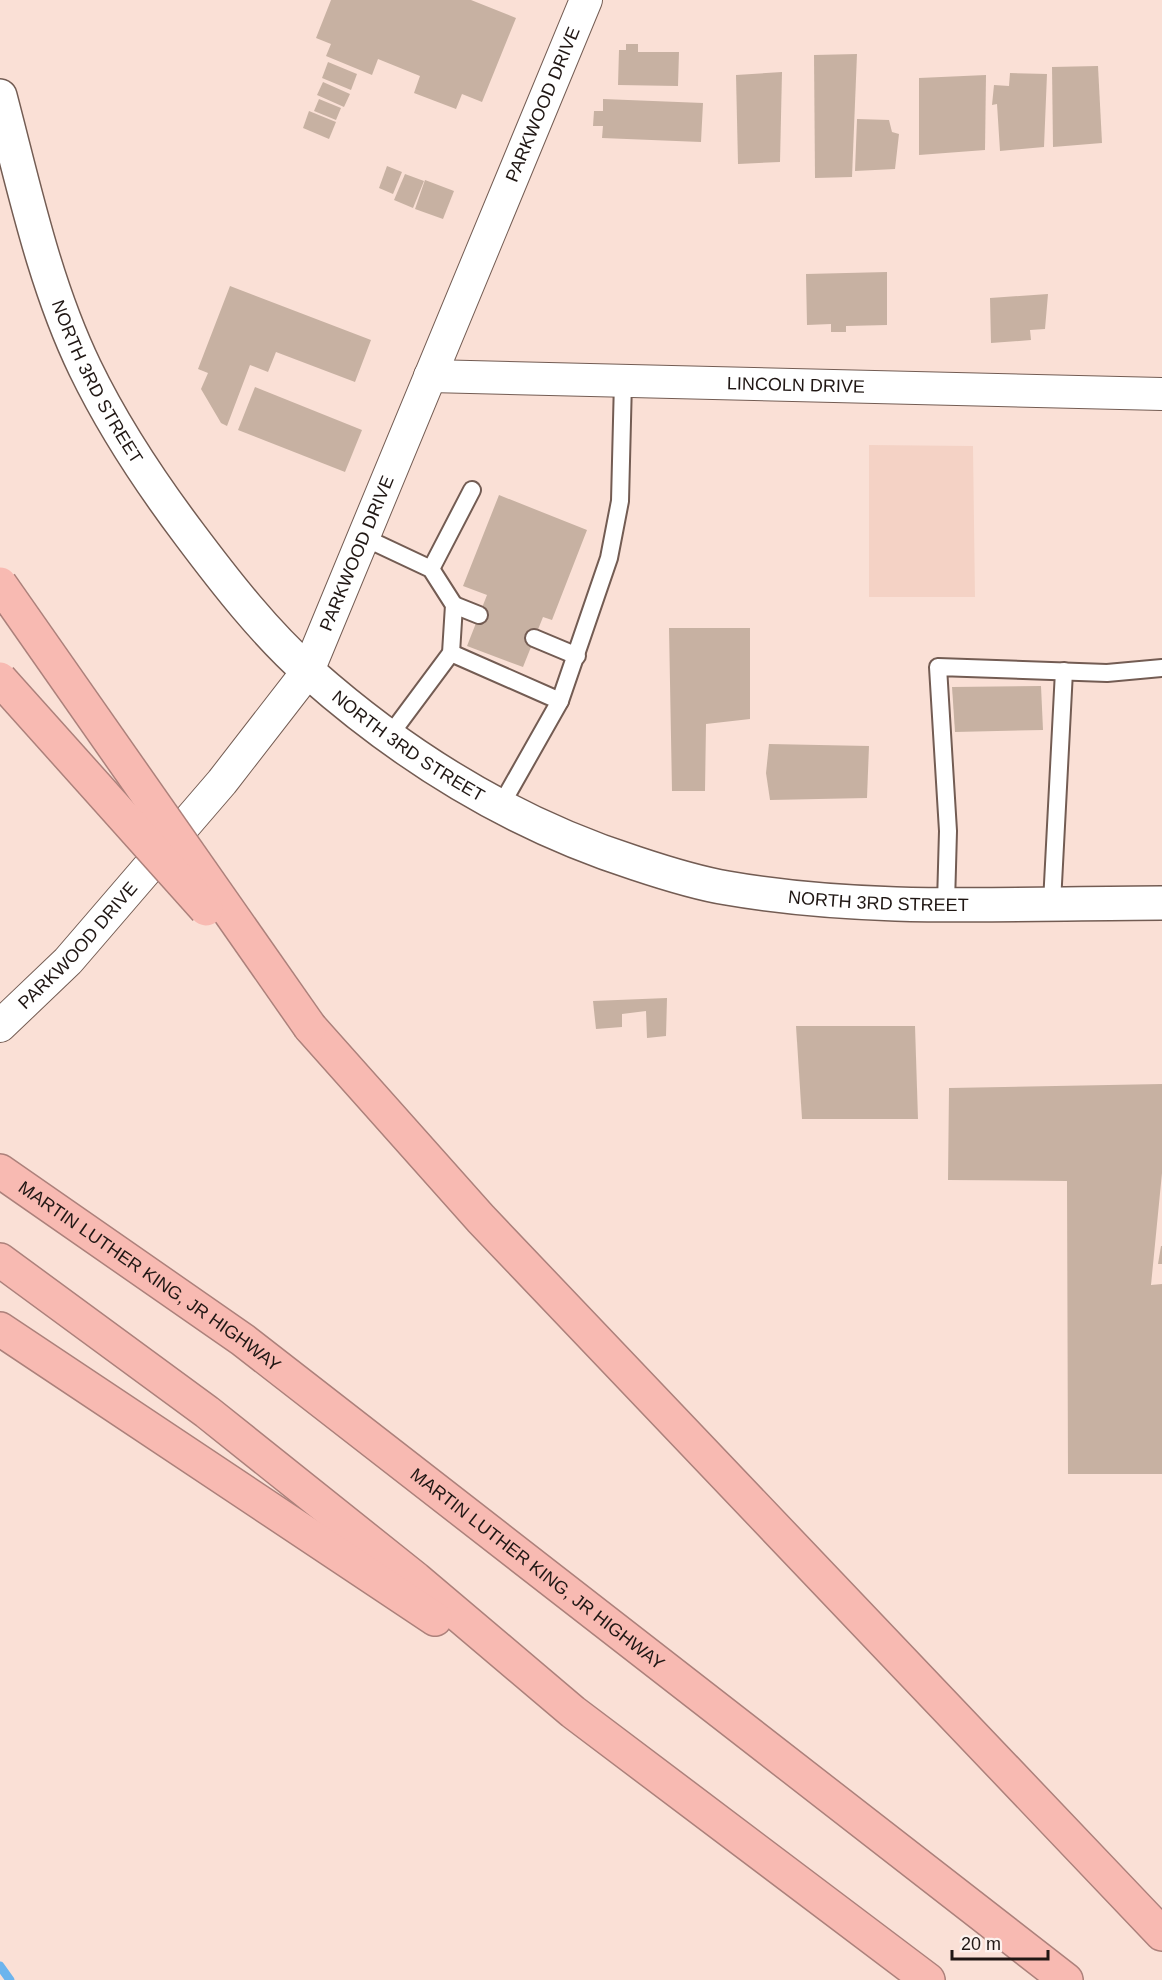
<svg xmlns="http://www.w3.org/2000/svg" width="1162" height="1980" font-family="Helvetica,sans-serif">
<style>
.built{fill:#f4d2c5}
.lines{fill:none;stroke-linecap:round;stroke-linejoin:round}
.stream{stroke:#6cb4ed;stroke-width:9}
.building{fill:#c7b1a2}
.service-casing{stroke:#735c53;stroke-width:20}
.minor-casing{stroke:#735c53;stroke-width:34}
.secondary-casing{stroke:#735c53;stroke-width:36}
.motorway-casing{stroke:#ac817b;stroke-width:36}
.service{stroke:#fff;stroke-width:16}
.minor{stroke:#fff;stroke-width:32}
.secondary{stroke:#fff;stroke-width:33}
.motorway{stroke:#f8bab2;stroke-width:33}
.motorway-bridge-casing{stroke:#ac817b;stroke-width:36;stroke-linecap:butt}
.motorway-bridge{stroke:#f8bab2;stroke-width:33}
.labels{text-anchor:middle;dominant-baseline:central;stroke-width:4.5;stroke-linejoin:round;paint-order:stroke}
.street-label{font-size:18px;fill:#201714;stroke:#fcf1ed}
</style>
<rect width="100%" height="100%" fill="#fae0d6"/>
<polygon class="built" points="869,445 973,446 975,597 869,597"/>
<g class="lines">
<polyline class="stream" points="0,1966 10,1980"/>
</g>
<g class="building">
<polygon points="331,0 471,0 516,18 482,102 462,94 456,109 414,93 420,76 378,59 372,75 326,56 331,44 316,38"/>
<polygon points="626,44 638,44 638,52 679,52 678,86 618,85 619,50 626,50"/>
<polygon points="857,54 852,177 815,178 814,55"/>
<polygon points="328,62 357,74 351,90 322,78"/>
<polygon points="1098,66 1102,143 1053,147 1052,67"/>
<polygon points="782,72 780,162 738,164 736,75"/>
<polygon points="1010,73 1047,74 1044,147 1000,151 997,104 992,105 994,85 1009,86"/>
<polygon points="986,75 985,150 919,155 919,78"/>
<polygon points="323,82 350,94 344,107 317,95"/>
<polygon points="319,99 341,108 336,120 314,111"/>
<polygon points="603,99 703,103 701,142 602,138 603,126 593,126 594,111 603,111"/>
<polygon points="309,111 336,122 329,139 303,128"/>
<polygon points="857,119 889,120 892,132 899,134 895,169 855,171"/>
<polygon points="387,166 402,172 393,194 379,188"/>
<polygon points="405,174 424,181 413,208 394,200"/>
<polygon points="425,180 454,191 443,219 415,209"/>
<polygon points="887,272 887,325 846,326 846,332 831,332 831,324 807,325 806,274"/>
<polygon points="230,286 371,340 355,382 276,352 268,372 250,365 227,426 221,423 201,389 208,373 198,369"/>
<polygon points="1048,294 1045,329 1030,330 1031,340 991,343 990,298"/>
<polygon points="255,387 362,430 345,472 238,430"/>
<polygon points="499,495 587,530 552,620 543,617 523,667 467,646 487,595 463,586"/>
<polygon points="669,628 750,628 750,719 706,724 705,791 672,791"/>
<polygon points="1041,686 1043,730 955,732 952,687"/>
<polygon points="769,744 869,746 867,798 770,800 766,773"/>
<polygon points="667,998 666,1036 647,1038 646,1011 622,1014 622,1027 596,1029 593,1001"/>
<polygon points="796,1026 915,1026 918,1119 802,1119"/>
<polygon points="1162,1084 1162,1173 1151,1285 1162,1284 1162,1474 1068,1474 1067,1181 948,1180 949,1088"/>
<polygon points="1161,1246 1162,1246 1162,1264 1158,1264"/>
</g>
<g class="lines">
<defs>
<g id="service">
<polyline points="363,537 431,569 454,605 451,653 390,735"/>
<polyline points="431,569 472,490"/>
<polyline points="454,605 479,615"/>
<polyline points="534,638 577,656"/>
<polyline points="451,653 560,701"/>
<polyline points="500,807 560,701 609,558 620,501 623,381"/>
<polyline points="946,903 948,831 938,667 1107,673 1162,668"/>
<polyline points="1052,903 1064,671"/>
</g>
<g id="minor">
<path id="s1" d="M430,376L1162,394"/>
<path id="s2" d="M0,1026L68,961L222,782L308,671L586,0"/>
</g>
<g id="secondary">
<path id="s3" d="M0,96C24,187 44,283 85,368C114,428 150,482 190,535C226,583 265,633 310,673C406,758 513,824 635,863C665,873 696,883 727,888C870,913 1018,903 1162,903"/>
</g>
<g id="motorway">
<polyline points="310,1027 481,1219 1162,1934"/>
<path id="s4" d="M0,1171L243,1340L1066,1980"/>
<polyline points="0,1260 207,1412 416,1579 573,1712 928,1980"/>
<polyline points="0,1329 435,1619"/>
</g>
</defs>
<use href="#service" class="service-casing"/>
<use href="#minor" class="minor-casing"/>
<use href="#secondary" class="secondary-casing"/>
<use href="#motorway" class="motorway-casing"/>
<use href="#service" class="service"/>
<use href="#minor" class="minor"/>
<use href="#secondary" class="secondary"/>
<use href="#motorway" class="motorway"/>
<defs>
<g id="motorway-bridge">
<polyline points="0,584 310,1027"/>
<polyline points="0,679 206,909"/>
</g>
</defs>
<use href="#motorway-bridge" class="motorway-bridge-casing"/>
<use href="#motorway-bridge" class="motorway-bridge"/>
</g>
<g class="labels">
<g class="street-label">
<text stroke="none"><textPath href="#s2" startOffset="1084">PARKWOOD DRIVE</textPath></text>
<text stroke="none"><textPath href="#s3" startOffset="303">NORTH 3RD STREET</textPath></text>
<text stroke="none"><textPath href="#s1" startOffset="366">LINCOLN DRIVE</textPath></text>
<text stroke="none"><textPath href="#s2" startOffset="598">PARKWOOD DRIVE</textPath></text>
<text stroke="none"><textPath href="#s3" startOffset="789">NORTH 3RD STREET</textPath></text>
<text stroke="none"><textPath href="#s3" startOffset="1293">NORTH 3RD STREET</textPath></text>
<text stroke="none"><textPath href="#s2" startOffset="112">PARKWOOD DRIVE</textPath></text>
<text stroke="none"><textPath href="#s4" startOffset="183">MARTIN LUTHER KING, JR HIGHWAY</textPath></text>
<text stroke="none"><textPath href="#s4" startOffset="669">MARTIN LUTHER KING, JR HIGHWAY</textPath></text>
</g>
</g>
<path d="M952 1950v9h96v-9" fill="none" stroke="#201714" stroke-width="3"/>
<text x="961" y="1950" font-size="18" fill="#201714" stroke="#fcf1ed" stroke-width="4.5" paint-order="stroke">20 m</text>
</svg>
